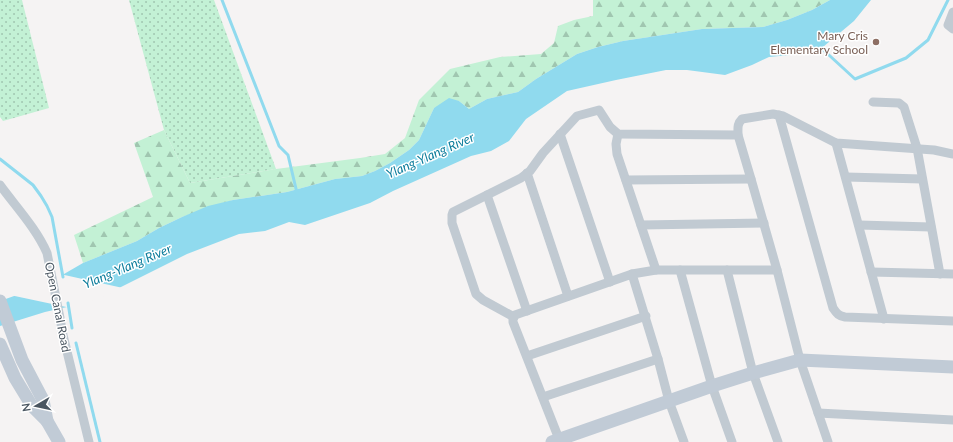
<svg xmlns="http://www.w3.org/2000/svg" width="953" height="442" font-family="Lato,sans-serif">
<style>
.green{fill:url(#green-dots)}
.forest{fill:url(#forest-firs)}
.water{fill:#90daee}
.pier{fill:#f5f3f3}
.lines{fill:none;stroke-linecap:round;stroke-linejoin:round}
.stream{stroke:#90daee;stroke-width:3}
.street{stroke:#c1cad2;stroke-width:9}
.secondary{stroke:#c1cbd6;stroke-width:13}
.education-dot{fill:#8d6e63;stroke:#fff;stroke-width:1.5}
.labels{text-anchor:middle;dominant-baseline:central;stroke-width:3;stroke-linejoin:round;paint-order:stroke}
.education-label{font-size:12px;fill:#785e54;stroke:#fff;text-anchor:end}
.street-label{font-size:12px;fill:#4a5661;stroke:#fff}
.water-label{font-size:13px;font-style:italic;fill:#0c7c9b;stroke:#fff}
</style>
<defs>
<pattern id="green-dots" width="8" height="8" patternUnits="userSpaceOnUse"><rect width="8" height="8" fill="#c3f1d5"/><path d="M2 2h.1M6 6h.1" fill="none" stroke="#a0c6b0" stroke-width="1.8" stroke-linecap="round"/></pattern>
<pattern id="forest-firs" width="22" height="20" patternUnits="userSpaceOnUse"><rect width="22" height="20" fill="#c3f1d5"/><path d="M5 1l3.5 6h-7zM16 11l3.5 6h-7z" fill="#a0c6b0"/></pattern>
</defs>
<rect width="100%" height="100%" fill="#f5f3f3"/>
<g class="green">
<polygon points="0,0 22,0 49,108 3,121 0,117"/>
<polygon points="129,0 214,0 276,169 190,183 164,130"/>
</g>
<polygon class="forest" points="593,0 830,0 812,10 787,20 763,27 702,29 623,41 598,47 577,54 536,79 518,92 487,99 469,109 459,101 434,108 419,140 409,150 390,163 375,171 362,176 335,179 287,192 233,200 182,217 159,228 137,241 83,263 74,235 153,197 134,143 164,130 190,183 276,169 360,158 385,154 405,138 419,100 450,69 500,57 541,54 554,43 558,26 574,20 593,16"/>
<polygon class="water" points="830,0 871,0 854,21 823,47 790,55 769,57 752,65 725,75 687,70 666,70 616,80 567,91 526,119 509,141 491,151 471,156 393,191 370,203 305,225 289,222 265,231 239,234 187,254 115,290 80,304 45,312 0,326 0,301 45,285 83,263 137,241 159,228 182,217 208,206 233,200 287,192 335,179 362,176 375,171 390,163 409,150 419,140 434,108 449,98 459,101 469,109 487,99 518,92 536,79 577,54 598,47 623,41 702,29 763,27 787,20 812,10"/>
<polygon class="pier" points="60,274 123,288 80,306 71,308 10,295 44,283"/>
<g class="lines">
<g class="stream">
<polyline points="222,0 279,146 288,155 297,193"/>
<polyline points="818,45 855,79 906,58 928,40 948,0"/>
<polyline points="0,159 33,185 41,196 47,206 52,217 63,277"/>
<polyline points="68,303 72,328"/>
<polyline points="76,343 100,442"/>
</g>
<g class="street">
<polyline points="953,12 948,25 953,29"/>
<polyline points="873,102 899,103 904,107 917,148 940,274"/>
<path d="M779,115L833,308C837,314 839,316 845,317L953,321"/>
<polyline points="560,134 610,282"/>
<polyline points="618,134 616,144 617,154 656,270"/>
<path d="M738,135C738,128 737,124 742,119L773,114L783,116L836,143L934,150L953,154"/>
<polyline points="836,143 884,319"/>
<polyline points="527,173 568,296"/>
<polyline points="846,177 922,179"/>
<polyline points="626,180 751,179"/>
<path d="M0,185C16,207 36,228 47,253L60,318L63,335L89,442"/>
<polyline points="487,195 527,311"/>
<polyline points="641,225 764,223"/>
<polyline points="859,225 931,227"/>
<polyline points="680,270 712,386 732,442"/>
<polyline points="727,270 753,373 778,442"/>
<polyline points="871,272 953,274"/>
<polyline points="632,274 656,270 777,270"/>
<polyline points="514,317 483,300 476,294 452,223 452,215 453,212 521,178 530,171 543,153 577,116 599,110 610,127 618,134 738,135 751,179 777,270 800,360 828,442"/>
<polyline points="527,356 646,316"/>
<polyline points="543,397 658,359"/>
<polyline points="818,413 953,420"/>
<polyline points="559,439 513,322 513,319 515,315 632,274 658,359 669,401 684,442"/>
</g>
<g class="secondary">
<polyline points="0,301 22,360 43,400 47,421"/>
<polyline points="0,344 15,378 32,406 47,421 59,442"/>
<polyline points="552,442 712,386 753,373 800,360 953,367"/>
</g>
</g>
<circle class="education-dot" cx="876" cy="42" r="4"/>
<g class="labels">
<g class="education-label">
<text x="868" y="35">Mary Cris<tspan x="868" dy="14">Elementary School</tspan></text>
</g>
<g class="street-label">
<text transform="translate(58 307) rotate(79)">Open Canal Road</text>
</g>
<g class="water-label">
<text transform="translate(430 155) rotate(-24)">Ylang-Ylang River</text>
<text transform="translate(127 266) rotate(-23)">Ylang-Ylang River</text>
</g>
</g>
<g transform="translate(36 406) rotate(261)" stroke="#ffffff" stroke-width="3" paint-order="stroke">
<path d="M0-3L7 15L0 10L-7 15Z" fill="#4a5661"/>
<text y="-6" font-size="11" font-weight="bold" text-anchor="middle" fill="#4a5661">N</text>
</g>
</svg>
